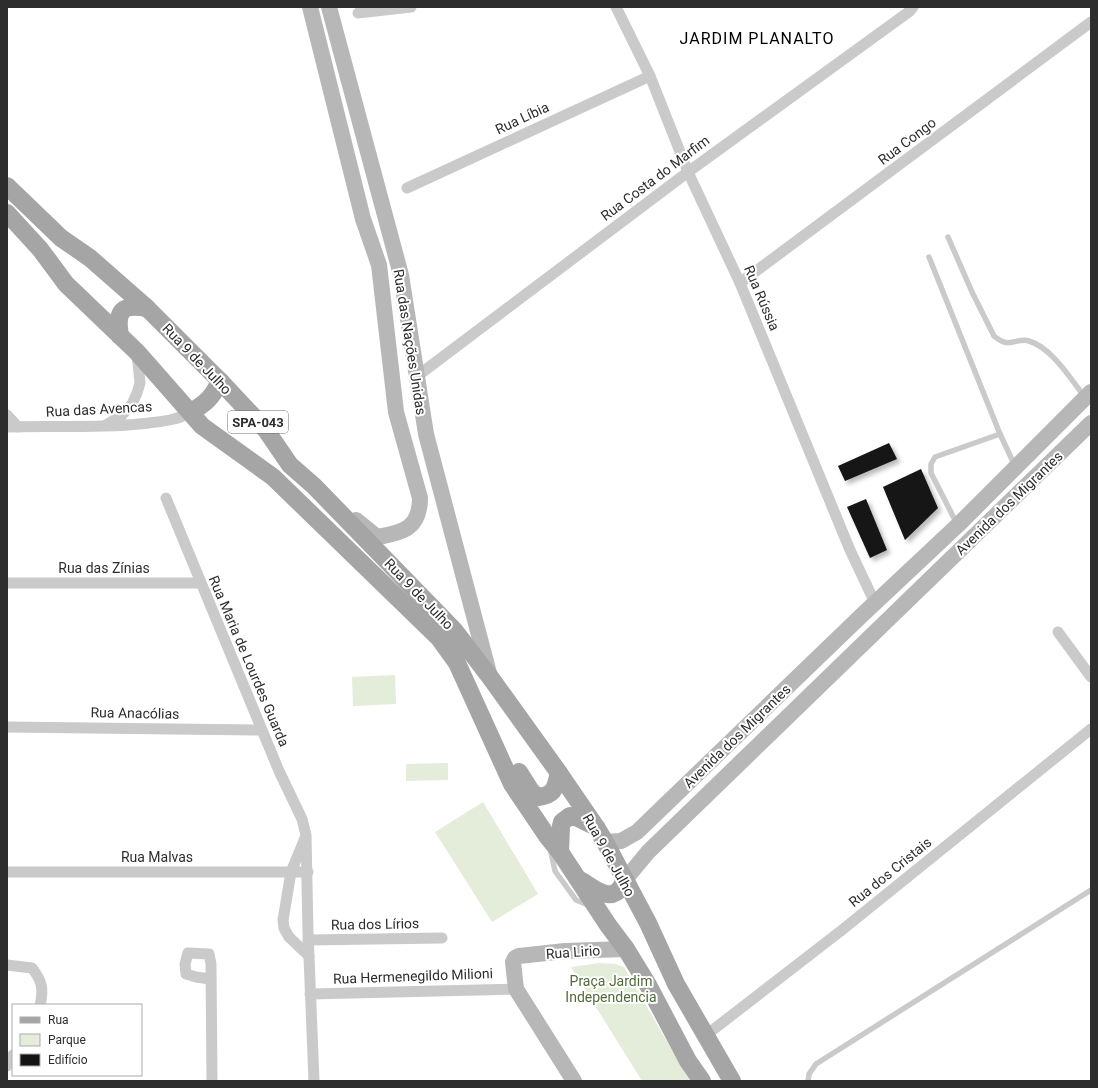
<svg xmlns="http://www.w3.org/2000/svg" width="1098" height="1088" font-family="Roboto,sans-serif">
<style>
.green{fill:#e4ecda}
.building{fill:#141414;filter:url(#shadow)}
.lines{fill:none;stroke-linecap:round;stroke-linejoin:round}
.lane{stroke:#cacaca;stroke-width:5.5}
.street{stroke:#cacaca;stroke-width:11}
.secondary{stroke:#b7b7b7;stroke-width:16}
.primary{stroke:#a5a5a5;stroke-width:18}
.labels{text-anchor:middle;dominant-baseline:central;stroke-width:4;stroke-linejoin:round;paint-order:stroke}
.shield{fill:#fff;stroke:#6c6c6c;stroke-width:1}
.shield-label{font-size:13px;font-weight:bold;fill:#2d2d2d}
.street-label{font-size:14px;fill:#2d2d2d;stroke:#fff}
.park-label{font-size:14px;fill:#506b38;stroke:#fff}
.quarter-label{font-size:16px;letter-spacing:1px;fill:#000;stroke:#fff}
</style>
<defs>
<filter id="shadow"><feDropShadow dx="3.5" dy="3.5" stdDeviation="2" flood-color="#0004"/></filter>
</defs>
<rect width="100%" height="100%" fill="#fff"/>
<g class="green">
<polygon points="395,675 396,704 353,706 352,677"/>
<polygon points="448,763 448,780 406,781 406,764"/>
<polygon points="483,802 538,894 492,922 435,832"/>
<polygon points="599,963 615,964 624,967 684,1071 691,1081 642,1081 571,967"/>
</g>
<g class="building">
<polygon points="889,443 897,459 845,481 838,466"/>
<polygon points="921,469 938,508 905,540 883,487"/>
<polygon points="866,499 887,550 870,558 847,507"/>
</g>
<g class="lines">
<g class="lane">
<path d="M948,237L972,292L994,336C1010,350 1016,337 1029,341C1052,348 1070,378 1084,396"/>
<polyline points="929,257 1000,434 1015,466"/>
<polyline points="957,524 931,473 931,464 935,457 1000,434"/>
<polyline points="550,848 555,871 576,900 588,905"/>
<polyline points="808,1081 809,1074 816,1064 1091,890"/>
</g>
<g class="street">
<polyline points="616,7 650,76 688,172 740,283 850,550 875,603"/>
<polyline points="358,13 411,7"/>
<polyline points="407,188 650,76"/>
<polyline points="740,283 1091,22"/>
<polyline points="416,377 688,172 910,11 913,7"/>
<polyline points="7,415 18,427"/>
<polyline points="106,425 121,416 132,404 137,393 140,383 137,353"/>
<path d="M7,427C54,425 102,429 149,423C164,421 178,420 191,412"/>
<polyline points="166,498 279,771 302,819 306,835 308,932 314,1081"/>
<polyline points="7,583 200,583"/>
<polyline points="1058,632 1091,677"/>
<polyline points="7,727 262,730"/>
<polyline points="305,838 291,872 283,920 284,928 289,937 309,956"/>
<polyline points="7,872 308,872"/>
<polyline points="308,940 442,938"/>
<path d="M7,965L32,968C42,981 44,989 40,1005"/>
<polyline points="210,979 196,977 186,974 185,964 188,953 209,954 211,964 212,1081"/>
<polyline points="310,994 516,989"/>
<polyline points="705,1036 842,930 1091,729"/>
<polyline points="7,1066 13,1055"/>
</g>
<g class="secondary">
<path d="M310,7L363,219L379,265L396,412L420,498C420,528 403,533 377,537L356,520"/>
<polyline points="329,7 401,275 426,434 489,673"/>
<polyline points="605,842 621,841 637,832 861,616 958,525 1091,392"/>
<polyline points="624,881 648,852 1091,423"/>
<polyline points="574,1081 516,989 513,962 515,958 519,956 565,951 626,949"/>
</g>
<g class="primary">
<polyline points="7,186 61,238 90,258 147,308 220,381 266,430 290,465 314,486 454,630 490,677 559,773 596,827 605,842 648,923 676,984 732,1081"/>
<polyline points="7,213 40,249 66,284 137,352 202,426 273,477 439,638 457,663 512,784 547,836 560,852 608,925 626,949 648,985 688,1061 702,1081"/>
<path d="M120,336C116,311 121,304 147,308"/>
<path d="M191,412C206,403 212,398 220,381"/>
<path d="M519,772L531,791L538,797C555,795 555,788 559,773"/>
<polyline points="560,852 561,826 562,822 570,816 578,818 596,827"/>
<path d="M582,881C596,891 615,905 624,881"/>
</g>
</g>
<g class="labels">
<rect class="shield" x="228" y="411" width="60" height="22" rx="3"/>
<g class="shield-label">
<text x="258" y="422">SPA-043</text>
</g>
<g class="street-label">
<text transform="translate(522 118) rotate(-25)">Rua Líbia</text>
<text transform="translate(907 141) rotate(-37)">Rua Congo</text>
<text transform="translate(655 178) rotate(-37)">Rua Costa do Marfim</text>
<text transform="translate(762 298) rotate(67)">Rua Rússia</text>
<text transform="translate(410 342) rotate(81)">Rua das Nações Unidas</text>
<text transform="translate(197 359) rotate(46)">Rua 9 de Julho</text>
<text transform="translate(99 409) rotate(-3)">Rua das Avencas</text>
<text transform="translate(1009 503) rotate(-44)">Avenida dos Migrantes</text>
<text x="104" y="568">Rua das Zínias</text>
<text transform="translate(419 594) rotate(46)">Rua 9 de Julho</text>
<text transform="translate(249 661) rotate(67)">Rua Maria de Lourdes Guarda</text>
<text transform="translate(135 713) rotate(1)">Rua Anacólias</text>
<text transform="translate(737 736) rotate(-44)">Avenida dos Migrantes</text>
<text transform="translate(609 855) rotate(61)">Rua 9 de Julho</text>
<text x="157" y="857">Rua Malvas</text>
<text transform="translate(890 872) rotate(-39)">Rua dos Cristais</text>
<text transform="translate(375 924) rotate(-1)">Rua dos Lírios</text>
<text transform="translate(573 952) rotate(-4)">Rua Lirio</text>
<text transform="translate(413 976) rotate(-2)">Rua Hermenegildo Milioni</text>
</g>
<g class="park-label">
<text x="611" y="981">Praça Jardim<tspan x="611" dy="16">Independencia</tspan></text>
</g>
<g class="quarter-label">
<text x="757" y="38">JARDIM PLANALTO</text>
</g>
</g>
<rect width="1098" height="1088" fill="none" stroke="#2d2d2d" stroke-width="16"/>
<rect x="12" y="1004" width="130" height="72" fill="#ffffff" stroke="#ababab"/>
<rect x="20" y="1017" width="20" height="6" fill="#a5a5a5" stroke="#ababab"/>
<text x="48" y="1024" font-size="12" fill="#2d2d2d">Rua</text>
<rect x="20" y="1034" width="20" height="12" fill="#e4ecda" stroke="#ababab"/>
<text x="48" y="1044" font-size="12" fill="#2d2d2d">Parque</text>
<rect x="20" y="1054" width="20" height="12" fill="#141414" stroke="#ababab"/>
<text x="48" y="1064" font-size="12" fill="#2d2d2d">Edifício</text>
</svg>
